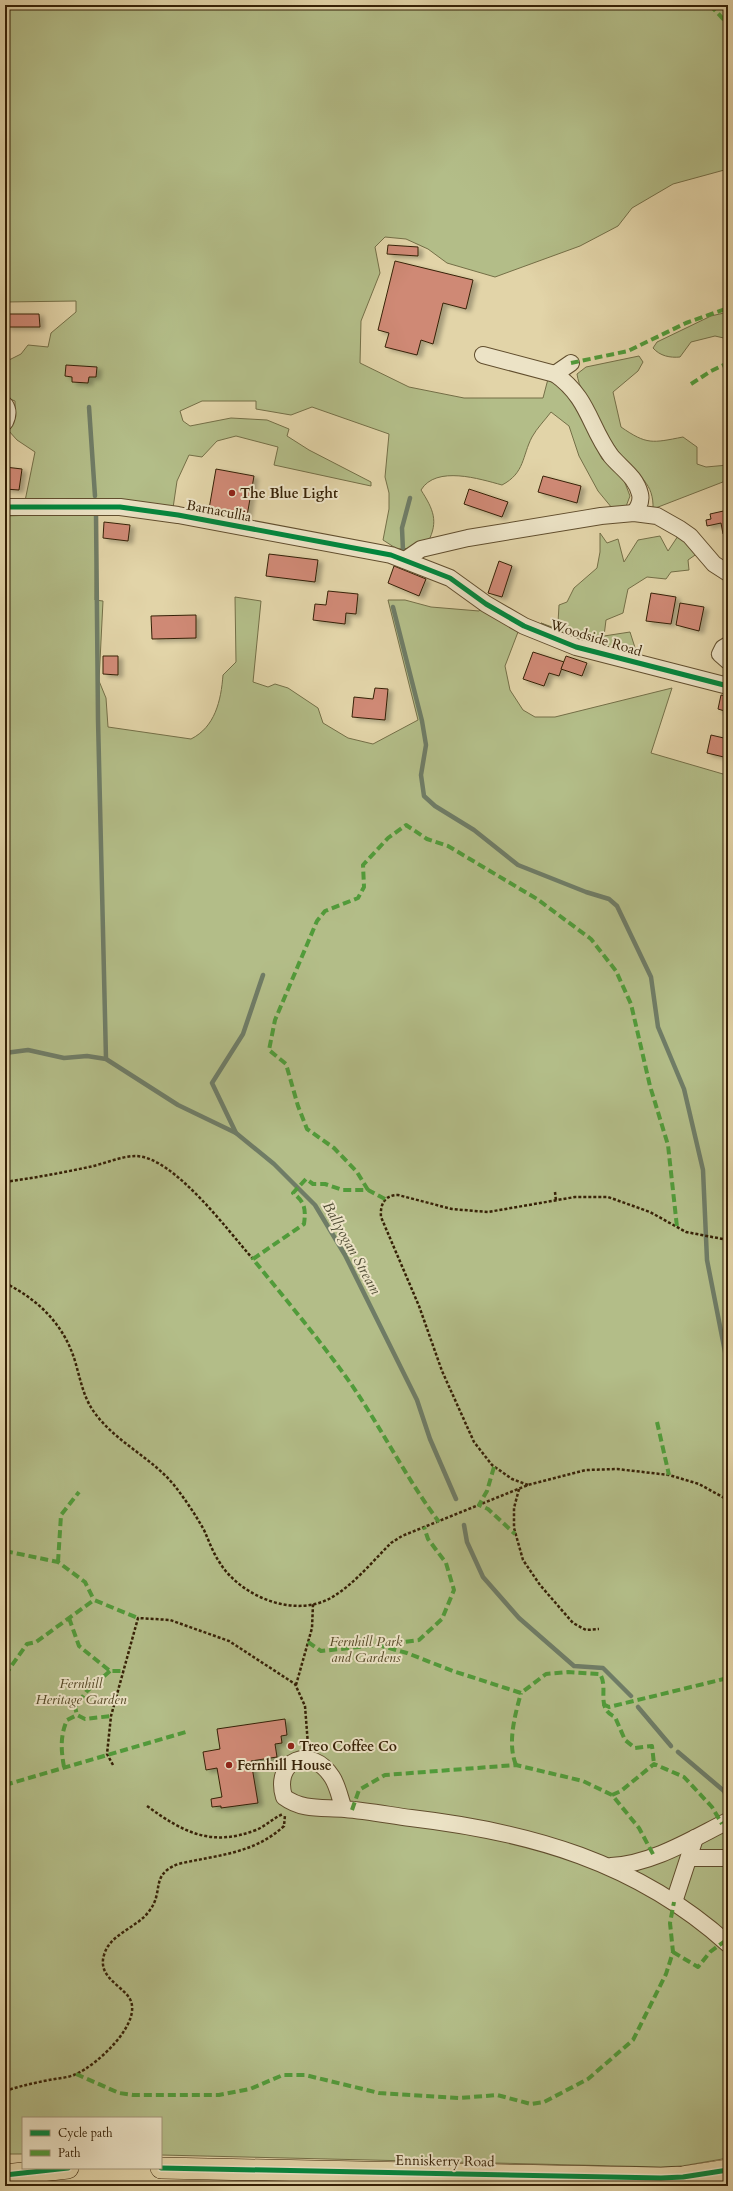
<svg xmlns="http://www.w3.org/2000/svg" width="733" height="2191" font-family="Cardo,serif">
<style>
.green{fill:#b3bd88;stroke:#746f47}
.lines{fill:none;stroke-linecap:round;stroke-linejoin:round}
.stream{stroke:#6f7c66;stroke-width:4.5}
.building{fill:#cf8975;stroke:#362106;filter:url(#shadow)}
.minor-casing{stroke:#614e2e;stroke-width:18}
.major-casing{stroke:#362106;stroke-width:22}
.path{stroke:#362106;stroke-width:2.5;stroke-dasharray:3 2;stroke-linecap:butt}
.minor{stroke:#ece3c6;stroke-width:16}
.major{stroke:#e2d4a8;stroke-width:21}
.quiet{stroke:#519b3a;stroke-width:4;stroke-dasharray:8 4;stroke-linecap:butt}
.cycleway-casing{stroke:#ece3c6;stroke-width:8}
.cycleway{stroke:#00873e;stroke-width:5}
.poi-dot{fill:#8f2418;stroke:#ece3c6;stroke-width:1.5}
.labels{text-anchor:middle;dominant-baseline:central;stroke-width:4;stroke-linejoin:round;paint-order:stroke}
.poi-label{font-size:14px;font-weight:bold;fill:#362106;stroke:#ece3c6;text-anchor:start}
.street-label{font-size:14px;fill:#362106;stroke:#ece3c6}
.park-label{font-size:14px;font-style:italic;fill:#554826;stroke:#ece3c6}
.water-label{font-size:15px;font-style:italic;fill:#524e36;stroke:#ece3c6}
</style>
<defs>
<filter id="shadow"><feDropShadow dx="4.5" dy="2.5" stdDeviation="2" flood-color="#0004"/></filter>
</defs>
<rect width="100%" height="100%" fill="#e2d4a8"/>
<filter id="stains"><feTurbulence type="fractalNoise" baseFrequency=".005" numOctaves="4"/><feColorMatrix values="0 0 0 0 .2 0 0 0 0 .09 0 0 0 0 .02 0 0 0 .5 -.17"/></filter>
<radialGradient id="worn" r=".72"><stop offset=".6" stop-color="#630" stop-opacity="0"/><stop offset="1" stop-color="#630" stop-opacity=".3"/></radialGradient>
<g class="green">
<path d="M5,5H728V169L673,184L632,208L618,226L580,246L495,277L447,263L428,249L406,239L385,237L375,247L380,273L361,321L360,363L409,387L464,398H543L548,379L562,388L575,403L602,459L622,475L630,496L625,509L612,508L598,491L579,456L569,426L551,412C545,420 537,428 532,437C522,456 525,473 502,485C480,479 436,465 421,490C433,509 439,521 428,542L414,548L397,549L383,540L389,509V493L385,477L389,434L312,407L291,415L256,409V401H202L180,411L183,421L190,426L231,418L267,420L289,429L287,436L309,450L371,482V486L274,465L278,447L236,436L217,441L202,457L189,455L177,481L173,508L25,501L35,452L17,440L8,430L15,418V401L5,397V362L21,354L28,345L48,347L51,333L76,312V301L5,302Z"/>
<path d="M728,312V339L715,336L691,342L680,357C670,358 660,356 653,348L657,342L711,316Z"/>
<path d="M639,356L643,362L638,371L613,392L621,427C647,445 652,443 683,437L697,447V464L706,467L728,465V480L653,509C654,483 639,477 624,459C609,440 580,397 577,374L586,367Z"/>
<path d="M96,513L95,600L103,601L99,681L106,698L108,727L191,739C215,727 221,701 223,675L236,662L235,597L261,601L253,682L268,687L275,684L288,688L318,708L323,723L348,738L373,744L418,720L388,600H405L431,607L479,611L481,609L518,632L505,666L510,690L523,710L535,717H555L672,688L651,753L723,774L728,765V2158L682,2166L661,2167L161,2155V2118H23V2154H5V516Z"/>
<polygon points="600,533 607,543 618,539 624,562 638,540 660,536 668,551 678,536 698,553 688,560 689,570 671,572 666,579 647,577 628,589 623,613 606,620 604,636 630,632 638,657 589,645 541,623 552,627 558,623 559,605 567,602 574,588 597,568 600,552"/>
<polygon points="107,2183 132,2183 318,2186 62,2186"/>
</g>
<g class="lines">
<g class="stream">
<polyline points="89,407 95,496"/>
<polyline points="96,513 98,719 106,1059"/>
<polyline points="403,551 402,528 410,498"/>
<polyline points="393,607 422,721 426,745 421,775 424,796 435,806 474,830 518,865 586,892 609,899 617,906 651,977 658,1027 684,1089 703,1170 707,1260 728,1367"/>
<polyline points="5,1053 28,1050 64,1058 87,1056 106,1059 178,1105 236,1133 274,1164 315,1205 345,1255 417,1400 430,1439 456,1499"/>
<polyline points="236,1133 212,1083 243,1034 263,975"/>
<polyline points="464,1525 467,1542 483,1577 519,1618 574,1666 603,1668 631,1696"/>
<polyline points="638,1707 671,1746"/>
<polyline points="678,1752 724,1791 728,1799"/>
</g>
</g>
<g class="building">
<polygon points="388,245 418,247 418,256 387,254"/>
<polygon points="395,261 473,280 466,309 443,303 433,344 421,340 417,355 385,347 389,333 378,330"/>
<polygon points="6,314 39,314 40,327 6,327"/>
<polygon points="66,365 97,367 96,377 89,377 88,383 72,382 72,377 65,376"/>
<polygon points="5,467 22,469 19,490 5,489"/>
<polygon points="216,469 254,476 247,516 209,509"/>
<polygon points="543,476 581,486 577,503 538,492"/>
<polygon points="469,489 508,502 502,517 464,504"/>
<polygon points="728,510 728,533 723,534 721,523 707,526 706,520 711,519 710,514"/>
<polygon points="104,522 130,525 128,541 103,538"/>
<polygon points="269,554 318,560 315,582 266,576"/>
<polygon points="499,561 512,566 502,597 488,593"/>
<polygon points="394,566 426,579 419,596 388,583"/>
<polygon points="328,591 358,594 356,614 346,613 345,624 313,620 315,604 326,605"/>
<polygon points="651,593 676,597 671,624 646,621"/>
<polygon points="680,603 704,607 699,631 676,625"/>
<polygon points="196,615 196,638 152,639 151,616"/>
<polygon points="533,652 564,662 559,676 549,673 544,686 523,679"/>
<polygon points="103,656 118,656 118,675 103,674"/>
<polygon points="566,656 587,663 582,676 561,669"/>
<polygon points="375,688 388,689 385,720 352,717 354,697 373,699"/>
<polygon points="721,695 728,697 728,712 718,709"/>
<polygon points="711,735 728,739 728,758 707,753"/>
<polygon points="285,1719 287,1735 281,1736 282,1743 275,1744 277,1757 251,1761 258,1803 221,1808 221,1806 212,1807 211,1799 222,1797 217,1768 206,1770 203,1752 220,1749 217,1729"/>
</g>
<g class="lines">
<defs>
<g id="minor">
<polyline points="483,355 555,374"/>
<path d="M571,363L555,374C589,398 589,426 611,456C622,469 636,477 640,494C642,502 638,508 634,513"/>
<path d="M5,405C9,411 8,416 5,422"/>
<polyline points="5,507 120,507 178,515 391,555 450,578 486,604 524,626 576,647 728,686"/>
<polyline points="405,560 421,549 468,538 601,516 634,513 657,516 680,529 690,536 714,564 728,573"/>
<polyline points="728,645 723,648 720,654 728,661"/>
<path d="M344,1809C340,1799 338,1786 332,1777C311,1744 273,1760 284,1797C303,1811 323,1807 345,1809C367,1811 389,1815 411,1818C530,1832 637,1862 728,1944"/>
<polyline points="690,1858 728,1858"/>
<path d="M611,1866C652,1864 692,1839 728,1821"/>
<polyline points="674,1902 695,1838"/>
</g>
<g id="major">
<polyline points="161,2168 661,2178 683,2177 728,2170"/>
<polyline points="5,2175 68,2168"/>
</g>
</defs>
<use href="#minor" class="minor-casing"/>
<use href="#major" class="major-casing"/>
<g class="path">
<path d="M5,1182C33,1178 61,1173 89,1167C104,1164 121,1156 136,1156C174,1157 228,1231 253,1259"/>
<polyline points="555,1192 556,1201"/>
<path d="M5,1283C39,1300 64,1325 75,1361C80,1378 83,1395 92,1409C113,1441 150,1456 174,1485C185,1499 195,1514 204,1530C209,1541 213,1553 220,1563C241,1597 297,1620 334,1596C355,1583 373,1561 391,1543L402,1536L528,1485L586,1470L617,1469L669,1475L699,1484L728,1500"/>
<path d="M528,1485L512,1479L492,1465L474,1442L442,1371L419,1306L381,1217C380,1205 384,1195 398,1195L452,1209L488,1212L575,1197H608L650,1212L686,1232L728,1240"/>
<polyline points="519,1489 514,1508 514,1528 523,1560 540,1585 573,1623 586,1630 599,1629"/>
<polyline points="296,1685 312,1628 313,1604"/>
<polyline points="113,1765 107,1754 111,1716 138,1618 170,1620 229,1641 295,1684 305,1706 308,1745"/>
<path d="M147,1806C184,1833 212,1847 256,1830C266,1826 273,1818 283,1814"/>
<path d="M5,2091C20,2086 34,2083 49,2080C58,2078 68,2078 76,2074C96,2066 147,2020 128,1996C117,1983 98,1975 104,1955C110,1933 138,1928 150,1910C164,1891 150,1875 178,1864C217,1855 254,1854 284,1826L285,1815"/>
</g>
<use href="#minor" class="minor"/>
<use href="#major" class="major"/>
<g class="quiet">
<polyline points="710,5 728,24"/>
<polyline points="571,363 628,351 686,323 728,308"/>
<polyline points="691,384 711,371 728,363"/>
<polyline points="368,1190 357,1172 334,1148 307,1129 298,1106 286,1064 269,1050 275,1020 317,921 325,911 358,898 364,887 363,865 388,838 406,825 427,839 448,846 537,899 591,939 616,971 631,1004 650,1086 668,1145 677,1227"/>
<path d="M385,1199L368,1190H343L325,1184H313L306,1179L293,1193C305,1202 306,1209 304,1224L253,1259C286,1300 320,1340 351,1384C382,1429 406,1478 439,1522"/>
<polyline points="657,1422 669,1475"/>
<polyline points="494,1467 487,1491 479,1505 488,1509 515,1534"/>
<polyline points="5,1551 58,1562 85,1582 94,1600"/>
<polyline points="58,1562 61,1515 79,1492"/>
<polyline points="69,1618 79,1646 110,1671 123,1671"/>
<path d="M308,1642L321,1651L378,1645L407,1653L453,1671L521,1693L546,1674L568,1672L600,1674C609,1688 595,1708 615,1717L625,1740L635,1748L652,1746L654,1764"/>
<polyline points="382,1645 419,1640 442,1619 454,1590 446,1563 428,1539 424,1527"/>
<polyline points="110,1671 86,1692 75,1707 77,1715 85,1719 111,1716"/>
<polyline points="5,1675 27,1644 36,1642 94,1600 138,1618"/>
<polyline points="603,1704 609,1707 728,1678"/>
<path d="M516,1765C507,1743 515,1715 521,1693"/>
<path d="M64,1767C61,1750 60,1736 67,1720L77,1715"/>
<polyline points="5,1785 186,1732"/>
<polyline points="612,1795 621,1791 654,1764 684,1777 712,1807 722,1824"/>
<polyline points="352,1810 359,1790 385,1775 516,1765 583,1781 612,1795 639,1828 654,1856"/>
<polyline points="673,1952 698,1967 710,1952 725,1941"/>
<polyline points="76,2074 119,2093 133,2095 219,2095 250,2089 283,2075 305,2075 379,2093 460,2098 497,2095 531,2104 544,2102 588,2079 633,2040 666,1974 673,1952 670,1923 674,1902"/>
</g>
<defs>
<g id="cycleway">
<polyline points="5,507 120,507 178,515 391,555 450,578 486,604 524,626 576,647 728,686"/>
<polyline points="161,2168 661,2178 683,2177 728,2170"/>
<polyline points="5,2175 68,2168"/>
</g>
</defs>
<use href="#cycleway" class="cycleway-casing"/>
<use href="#cycleway" class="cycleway"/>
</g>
<g class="poi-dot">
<circle cx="232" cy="493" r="4"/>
<circle cx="291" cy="1746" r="4"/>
<circle cx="229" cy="1765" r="4"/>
</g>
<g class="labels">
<g class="poi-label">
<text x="240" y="493">The Blue Light</text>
<text x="299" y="1746">Treo Coffee Co</text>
<text x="237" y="1765">Fernhill House</text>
</g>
<g class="street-label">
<text transform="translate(219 511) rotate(11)">Barnacullia</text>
<text transform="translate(596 638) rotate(17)">Woodside Road</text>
<text transform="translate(445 2161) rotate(1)">Enniskerry Road</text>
</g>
<g class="park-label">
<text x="366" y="1641">Fernhill Park<tspan x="366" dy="16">and Gardens</tspan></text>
<text x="81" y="1683">Fernhill<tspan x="81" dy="16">Heritage Garden</tspan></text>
</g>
<g class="water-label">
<text transform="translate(352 1248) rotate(61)">Ballyogan Stream</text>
</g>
</g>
<rect width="733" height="2191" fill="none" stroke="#e2d4a8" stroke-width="20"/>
<rect x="6" y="6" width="721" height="2179" fill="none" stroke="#362106" stroke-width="2"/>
<rect x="10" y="10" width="713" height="2171" fill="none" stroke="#362106"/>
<rect x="22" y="2117" width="140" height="52" fill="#ece3c6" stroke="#a39579"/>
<rect x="30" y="2130" width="20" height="6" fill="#00873e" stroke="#a39579"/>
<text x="58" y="2137" font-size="12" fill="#362106">Cycle path</text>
<rect x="30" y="2150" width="20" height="6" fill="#519b3a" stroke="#a39579"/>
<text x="58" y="2157" font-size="12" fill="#362106">Path</text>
<rect width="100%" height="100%" filter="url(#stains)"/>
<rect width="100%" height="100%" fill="url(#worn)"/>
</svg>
